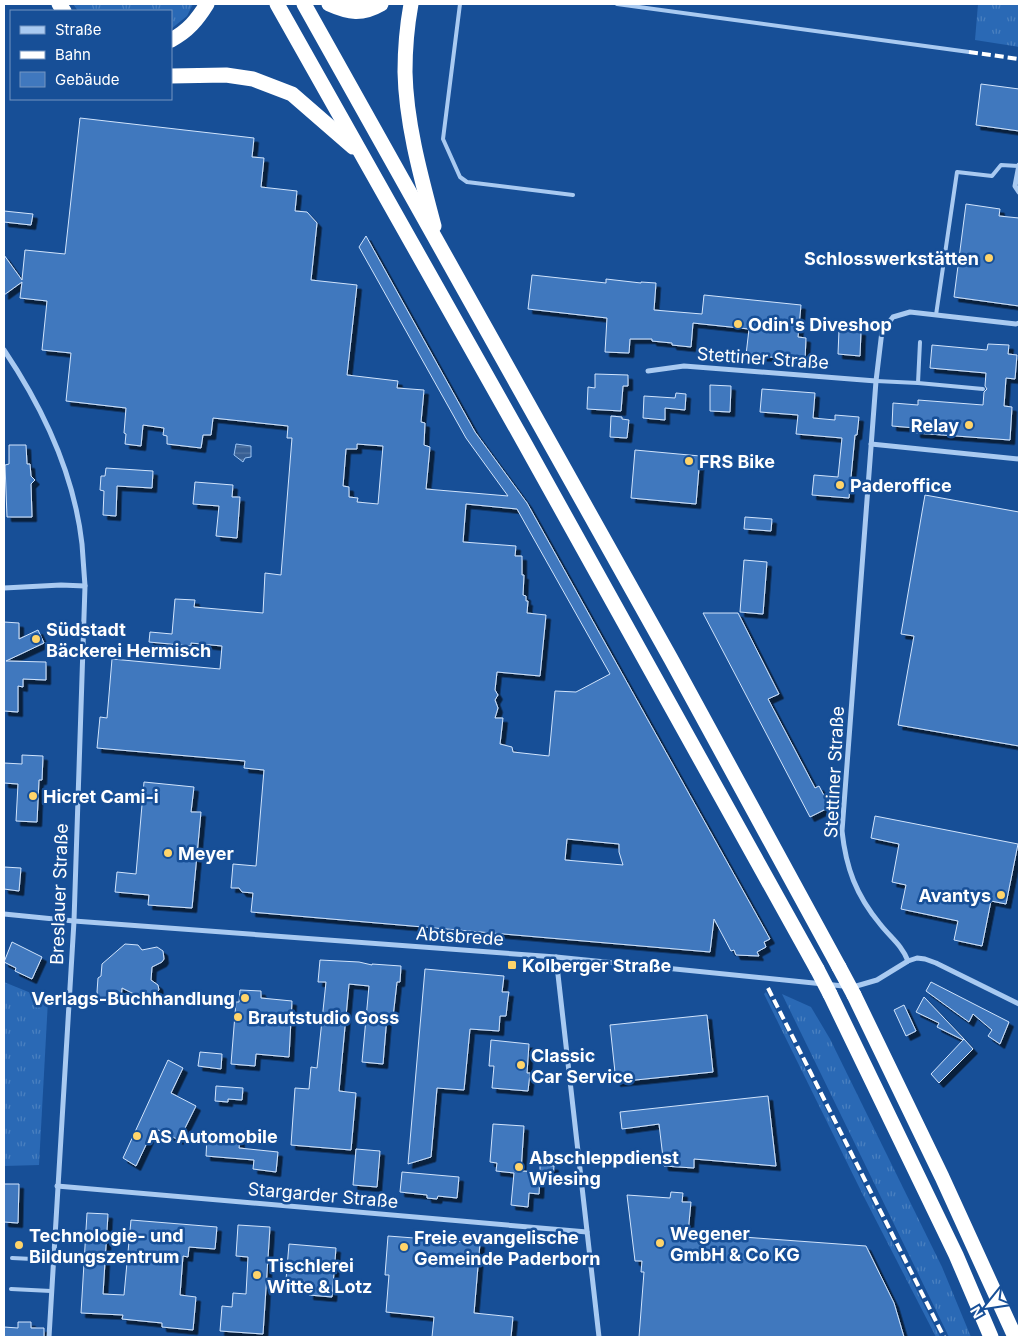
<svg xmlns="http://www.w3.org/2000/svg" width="1023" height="1341" font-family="Inter,sans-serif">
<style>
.grass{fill:url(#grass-tufts)}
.water{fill:url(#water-rules);stroke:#9cc5f4}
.building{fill:#4078be;stroke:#d1e4fc;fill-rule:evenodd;filter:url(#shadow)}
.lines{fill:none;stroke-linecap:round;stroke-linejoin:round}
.lane{stroke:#a9caf1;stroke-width:4}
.street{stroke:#a9caf1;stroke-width:5}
.highway{stroke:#fff;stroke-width:15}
.rail{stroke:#fff;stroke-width:4;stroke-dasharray:9 4;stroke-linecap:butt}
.highway-bridge{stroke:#fff;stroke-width:15}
.poi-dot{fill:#ffd46a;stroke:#174f97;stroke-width:2}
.labels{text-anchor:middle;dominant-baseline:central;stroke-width:5;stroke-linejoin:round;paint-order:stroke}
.poi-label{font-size:18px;font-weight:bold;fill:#fff;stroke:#174f97;text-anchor:start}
.street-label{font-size:18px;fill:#fff;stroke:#174f97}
</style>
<defs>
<pattern id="grass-tufts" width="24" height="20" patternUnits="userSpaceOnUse" patternTransform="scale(1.25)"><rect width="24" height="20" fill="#2a69b5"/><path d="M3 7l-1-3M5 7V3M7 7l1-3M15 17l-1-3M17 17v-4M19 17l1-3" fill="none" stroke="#4a80c0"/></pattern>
<pattern id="water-rules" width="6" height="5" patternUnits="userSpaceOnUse" patternTransform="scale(1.25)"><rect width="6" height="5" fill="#375f94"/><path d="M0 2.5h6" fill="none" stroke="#5577a4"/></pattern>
<filter id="shadow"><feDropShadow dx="4.5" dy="4.5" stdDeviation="0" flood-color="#0009"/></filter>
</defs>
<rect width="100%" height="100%" fill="#174f97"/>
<g class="grass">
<polygon points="73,4 193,4 187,16 171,29 171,11 78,11"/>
<polygon points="978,4 1019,4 1019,47 975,40"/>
<polygon points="4,982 48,1000 39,1165 4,1166"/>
<polygon points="766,992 781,1020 940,1337 936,1337 863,1195 764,994"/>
<polygon points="782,994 811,1007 830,1039 942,1267 971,1337 949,1337"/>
</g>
<polygon class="water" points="236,444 251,446 251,457 245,458 243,462 234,455"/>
<g class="building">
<polygon points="981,84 1019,89 1019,131 976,125"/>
<path d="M80,118L254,138L252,157L264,158L261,187L297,191L295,211L307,212L317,223L311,280L357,285L347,375L398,381L397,388L424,390L421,422L425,423L424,445L430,447L426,489L508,496L466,438L359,247L366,236L475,432L527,503L770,939L764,942L766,947L757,952L759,956L736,955L734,950L731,951L714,919L710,952L251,912L253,893L242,892L239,888H231L233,864L256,866L264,770L244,768L245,761L97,748L100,717L107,718L112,659L220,669L222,646L191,643V646L149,642L150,632L172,634L175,599L195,600L194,607L263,613L265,573L281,575L292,438H287L288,426L213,418L211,435H203L201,448L167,444V436L163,435L164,428L143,425L141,446L125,444L126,434L124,433L126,408L66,401L71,353L42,350L47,301L20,298L22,282L4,295V255L22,280L25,250L65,254ZM357,444L383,446L378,504L357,502L358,498L349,497V487L343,486L346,449H357ZM466,504L517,509L610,674L576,692L555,691L549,756L513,752L512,747L500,744L503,718H495L498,708L495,700L498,695L495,690L497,672L540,676L546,615L527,613L528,601H526V596L523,595L524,575H522V556H515L516,546L463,542ZM567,839L619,844V852L623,865L565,860Z"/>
<polygon points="966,204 1000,209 999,216 1019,218 1019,306 954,297"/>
<polygon points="4,211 33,214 31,225 4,222"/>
<polygon points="532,275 606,283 606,279 641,283 641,282 656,283 654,310 702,314 704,295 801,305 798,337 806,338 805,360 746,355 749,329 693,323 691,347 672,345 672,343 652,341 652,339 630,339 629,353 605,352 607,318 528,309"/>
<polygon points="839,330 861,331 860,356 838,354"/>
<polygon points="988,344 1009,345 1008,354 1017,355 1015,379 1006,378 1004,406 1012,407 1010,440 916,433 916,428 892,426 893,403 918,405 918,400 983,405 984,392 987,389 985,386 986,373 930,368 932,345 987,350"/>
<polygon points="595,374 628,375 628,386 623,386 621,411 587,409 588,387 595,388"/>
<polygon points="710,385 731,386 730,412 710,411"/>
<polygon points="762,389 815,393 813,418 835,420 835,415 859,417 857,435 855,435 849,498 812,495 814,475 838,477 842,438 796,434 798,415 760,412"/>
<polygon points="676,393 686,394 685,410 665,408 665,420 643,418 644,396 675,398"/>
<polygon points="611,416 622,417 622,419 629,420 627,438 610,437"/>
<polygon points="9,445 26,445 27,464 30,464 31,476 35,480 31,484 32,517 7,517 5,465 9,464"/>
<polygon points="635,450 700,456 696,504 631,498"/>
<polygon points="106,468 153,471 152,488 117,486 116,516 103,515 104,491 100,490 101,476 105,476"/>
<polygon points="195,482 233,485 232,497 240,497 237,538 216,536 219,506 193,504"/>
<polygon points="925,495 1019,512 1019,746 898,725 914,636 901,634"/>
<polygon points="745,517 772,519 771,531 744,529"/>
<polygon points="744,560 767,562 763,614 740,612"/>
<polygon points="703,613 738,613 779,694 768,699 815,788 819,786 830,807 810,817"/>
<polygon points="4,622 19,623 19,639 38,630 44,643 6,661 46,662 46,680 23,679 23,687 18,686 18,712 4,711"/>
<polygon points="22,755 43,756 42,780 39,780 37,822 16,821 18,784 4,783 4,763 22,764"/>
<polygon points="144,782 194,787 191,812 201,812 192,908 148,905 149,895 115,892 117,872 136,874"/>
<polygon points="875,816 1018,844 1006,904 991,901 982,946 954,940 958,921 901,909 906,885 892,882 899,844 871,838"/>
<polygon points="4,867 21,868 19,891 4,889"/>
<polygon points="12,942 42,957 32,979 15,971 16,968 4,962"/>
<polygon points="125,944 138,945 142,950 157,947 163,951 164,959 162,962 152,967 151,980 158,985 159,990 153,995 143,992 136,995 122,988 121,1000 99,998 97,992 98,978 101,976 102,964"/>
<polygon points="320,960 359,962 372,965 372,964 401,966 400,982 397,982 393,1017 387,1016 383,1064 362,1062 369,986 349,984 339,1091 356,1093 351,1150 291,1145 295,1088 309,1089 311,1067 317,1068 326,982 318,982"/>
<polygon points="425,969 504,976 502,992 509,992 508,998 506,1016 500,1016 499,1031 470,1029 464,1090 437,1088 431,1157 408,1164"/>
<polygon points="931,982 1009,1022 1000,1044 988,1036 992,1030 973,1014 969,1022 926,991"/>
<polygon points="240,990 261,991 261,998 292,1001 289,1057 256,1054 255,1066 231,1064 236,1002 239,1002"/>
<polygon points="924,997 964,1039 963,1040 937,1027 939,1023 916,1012"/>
<polygon points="904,1005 916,1031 906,1036 894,1010"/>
<polygon points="707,1015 713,1072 616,1082 610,1025"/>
<polygon points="964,1039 973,1049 939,1083 931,1074"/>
<polygon points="491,1040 529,1044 527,1073 530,1073 528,1091 492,1088 494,1066 489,1066"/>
<polygon points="200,1052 222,1054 221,1069 198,1066"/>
<polygon points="168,1060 183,1068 171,1093 196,1106 179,1140 154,1128 136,1166 123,1158"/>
<polygon points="216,1086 243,1088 242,1100 228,1099 228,1102 215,1101"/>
<polygon points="768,1096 776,1166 694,1159 694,1168 664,1166 659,1124 622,1129 620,1112"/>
<polygon points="493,1124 524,1126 521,1171 540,1172 540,1165 554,1166 553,1178 540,1177 539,1194 529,1193 528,1207 511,1205 514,1173 496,1171 497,1163 490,1162"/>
<polygon points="207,1138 240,1140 239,1148 278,1152 276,1172 253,1169 254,1160 206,1156"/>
<polygon points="356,1149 380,1151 377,1187 353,1185"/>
<polygon points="402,1172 459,1177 457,1198 438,1196 437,1199 427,1198 427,1195 400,1192"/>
<polygon points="4,1184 19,1184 18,1223 4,1222"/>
<polygon points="671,1192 683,1193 682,1202 691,1202 688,1233 866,1246 894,1303 904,1337 639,1337 644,1272 641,1272 642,1261 635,1261 627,1195 670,1198"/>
<polygon points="87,1213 108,1214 103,1294 124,1295 131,1220 217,1227 215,1249 189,1247 188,1257 183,1256 180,1295 196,1297 193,1330 162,1327 162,1323 122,1319 123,1315 81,1313"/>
<polygon points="238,1225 270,1227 263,1334 220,1331 222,1306 232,1307 233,1293 246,1294 248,1257 236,1256"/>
<polygon points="388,1236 480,1243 474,1313 513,1317 511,1337 432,1337 434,1317 386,1312 389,1275 385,1275"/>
<polygon points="289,1244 336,1248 332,1297 309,1295 310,1282 286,1280"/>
<polygon points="18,1322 31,1322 31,1328 44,1328 44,1337 4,1337 4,1327 18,1328"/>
</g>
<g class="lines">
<g class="lane">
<polyline points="460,4 443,139 460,177 467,182 573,195"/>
<polyline points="617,4 969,52"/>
<polyline points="936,315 957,172 992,176 1001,165 1018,166"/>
<polyline points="876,381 918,383 983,389"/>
<polyline points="918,383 920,342"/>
<polyline points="12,1258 53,1260"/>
<polyline points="11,1289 51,1291"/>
</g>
<g class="street">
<polyline points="1019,165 1015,186 1019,192"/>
<path d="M4,350C43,408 74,473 82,544C83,558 84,572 85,586L74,921L49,1337"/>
<polyline points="648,371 684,366 876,381"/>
<polyline points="871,444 1019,459"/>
<polyline points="4,588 61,585 85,586"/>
<polyline points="4,914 74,921 556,957 853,987 877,980 908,961 917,958 925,959 936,963 1019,1004"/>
<polyline points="556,957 599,1337"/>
<path d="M908,961C902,945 890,937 880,924C856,895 846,868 842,831L876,381L882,331L893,317L910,312L1016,324L1019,323"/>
<polyline points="57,1186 587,1232"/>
</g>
<g class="highway">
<polyline points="59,4 64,11"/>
<polyline points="277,4 525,444 817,969"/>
<polyline points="304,4 671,659 839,967"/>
<path d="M329,4C349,13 362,15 381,4"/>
<path d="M411,4C407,26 405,49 405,72C406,123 421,177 434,226"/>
<path d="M171,40C188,31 197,20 207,4"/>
<polyline points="171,76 226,75 253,79 292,94 353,147"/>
<polyline points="830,994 956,1255 991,1337"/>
<polyline points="854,995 942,1177 1015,1337"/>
</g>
<g class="rail">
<polyline points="969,52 1019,59"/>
<polyline points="768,988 944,1337"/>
</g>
<g class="highway-bridge">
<polyline points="839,967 854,995"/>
<polyline points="817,969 830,994"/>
</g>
</g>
<g class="poi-dot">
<circle cx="989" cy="258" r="5"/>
<circle cx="738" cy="324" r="5"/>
<circle cx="969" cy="425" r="5"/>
<circle cx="689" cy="461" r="5"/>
<circle cx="840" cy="485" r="5"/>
<circle cx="36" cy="639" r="5"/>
<circle cx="33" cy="796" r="5"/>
<circle cx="168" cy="853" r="5"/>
<circle cx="1001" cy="895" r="5"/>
<rect x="507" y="960" width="10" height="10" rx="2.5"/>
<circle cx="245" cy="998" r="5"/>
<circle cx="238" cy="1017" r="5"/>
<circle cx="521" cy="1065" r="5"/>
<circle cx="137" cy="1136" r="5"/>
<circle cx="519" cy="1167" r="5"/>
<circle cx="660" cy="1243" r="5"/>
<circle cx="19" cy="1245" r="5"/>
<circle cx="404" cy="1247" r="5"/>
<circle cx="257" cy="1275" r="5"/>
</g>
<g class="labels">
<g class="poi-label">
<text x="979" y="258" text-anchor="end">Schlosswerkstätten</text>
<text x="748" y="324">Odin's Diveshop</text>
<text x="959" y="425" text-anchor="end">Relay</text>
<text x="699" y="461">FRS Bike</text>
<text x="850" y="485">Paderoffice</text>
<text x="46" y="629">Südstadt<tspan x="46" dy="21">Bäckerei Hermisch</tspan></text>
<text x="43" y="796">Hicret Cami-i</text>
<text x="178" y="853">Meyer</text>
<text x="991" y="895" text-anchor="end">Avantys</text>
<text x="522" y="965">Kolberger Straße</text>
<text x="235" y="998" text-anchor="end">Verlags-Buchhandlung</text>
<text x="248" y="1017">Brautstudio Goss</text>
<text x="531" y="1055">Classic<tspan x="531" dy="21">Car Service</tspan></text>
<text x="147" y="1136">AS Automobile</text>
<text x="529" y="1157">Abschleppdienst<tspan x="529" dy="21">Wiesing</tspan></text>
<text x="670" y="1233">Wegener<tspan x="670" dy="21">GmbH &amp; Co KG</tspan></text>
<text x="29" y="1235">Technologie- und<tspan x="29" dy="21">Bildungszentrum</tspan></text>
<text x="414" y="1237">Freie evangelische<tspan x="414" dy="21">Gemeinde Paderborn</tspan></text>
<text x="267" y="1265">Tischlerei<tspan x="267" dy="21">Witte &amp; Lotz</tspan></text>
</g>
<g class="street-label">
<text transform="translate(763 358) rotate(4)">Stettiner Straße</text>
<text transform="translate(834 772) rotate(-87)">Stettiner Straße</text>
<text transform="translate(59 894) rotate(-88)">Breslauer Straße</text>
<text transform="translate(460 936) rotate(4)">Abtsbrede</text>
<text transform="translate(323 1195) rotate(5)">Stargarder Straße</text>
</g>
</g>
<rect width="1023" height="1341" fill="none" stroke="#ffffff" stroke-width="10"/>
<rect x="10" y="10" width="162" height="90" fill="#174f97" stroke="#7495c1"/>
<rect x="20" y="26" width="25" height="8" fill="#a9caf1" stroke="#7495c1"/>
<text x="55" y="35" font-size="15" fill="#ffffff">Straße</text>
<rect x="20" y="51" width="25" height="8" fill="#ffffff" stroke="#7495c1"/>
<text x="55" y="60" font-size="15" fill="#ffffff">Bahn</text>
<rect x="20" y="72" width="25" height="15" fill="#4078be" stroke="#7495c1"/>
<text x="55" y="85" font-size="15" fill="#ffffff">Gebäude</text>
<g transform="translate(988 1306) rotate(240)" stroke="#174f97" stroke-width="4" paint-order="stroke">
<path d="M0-4L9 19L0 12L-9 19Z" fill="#ffffff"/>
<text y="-8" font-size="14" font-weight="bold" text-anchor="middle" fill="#ffffff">N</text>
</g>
</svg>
